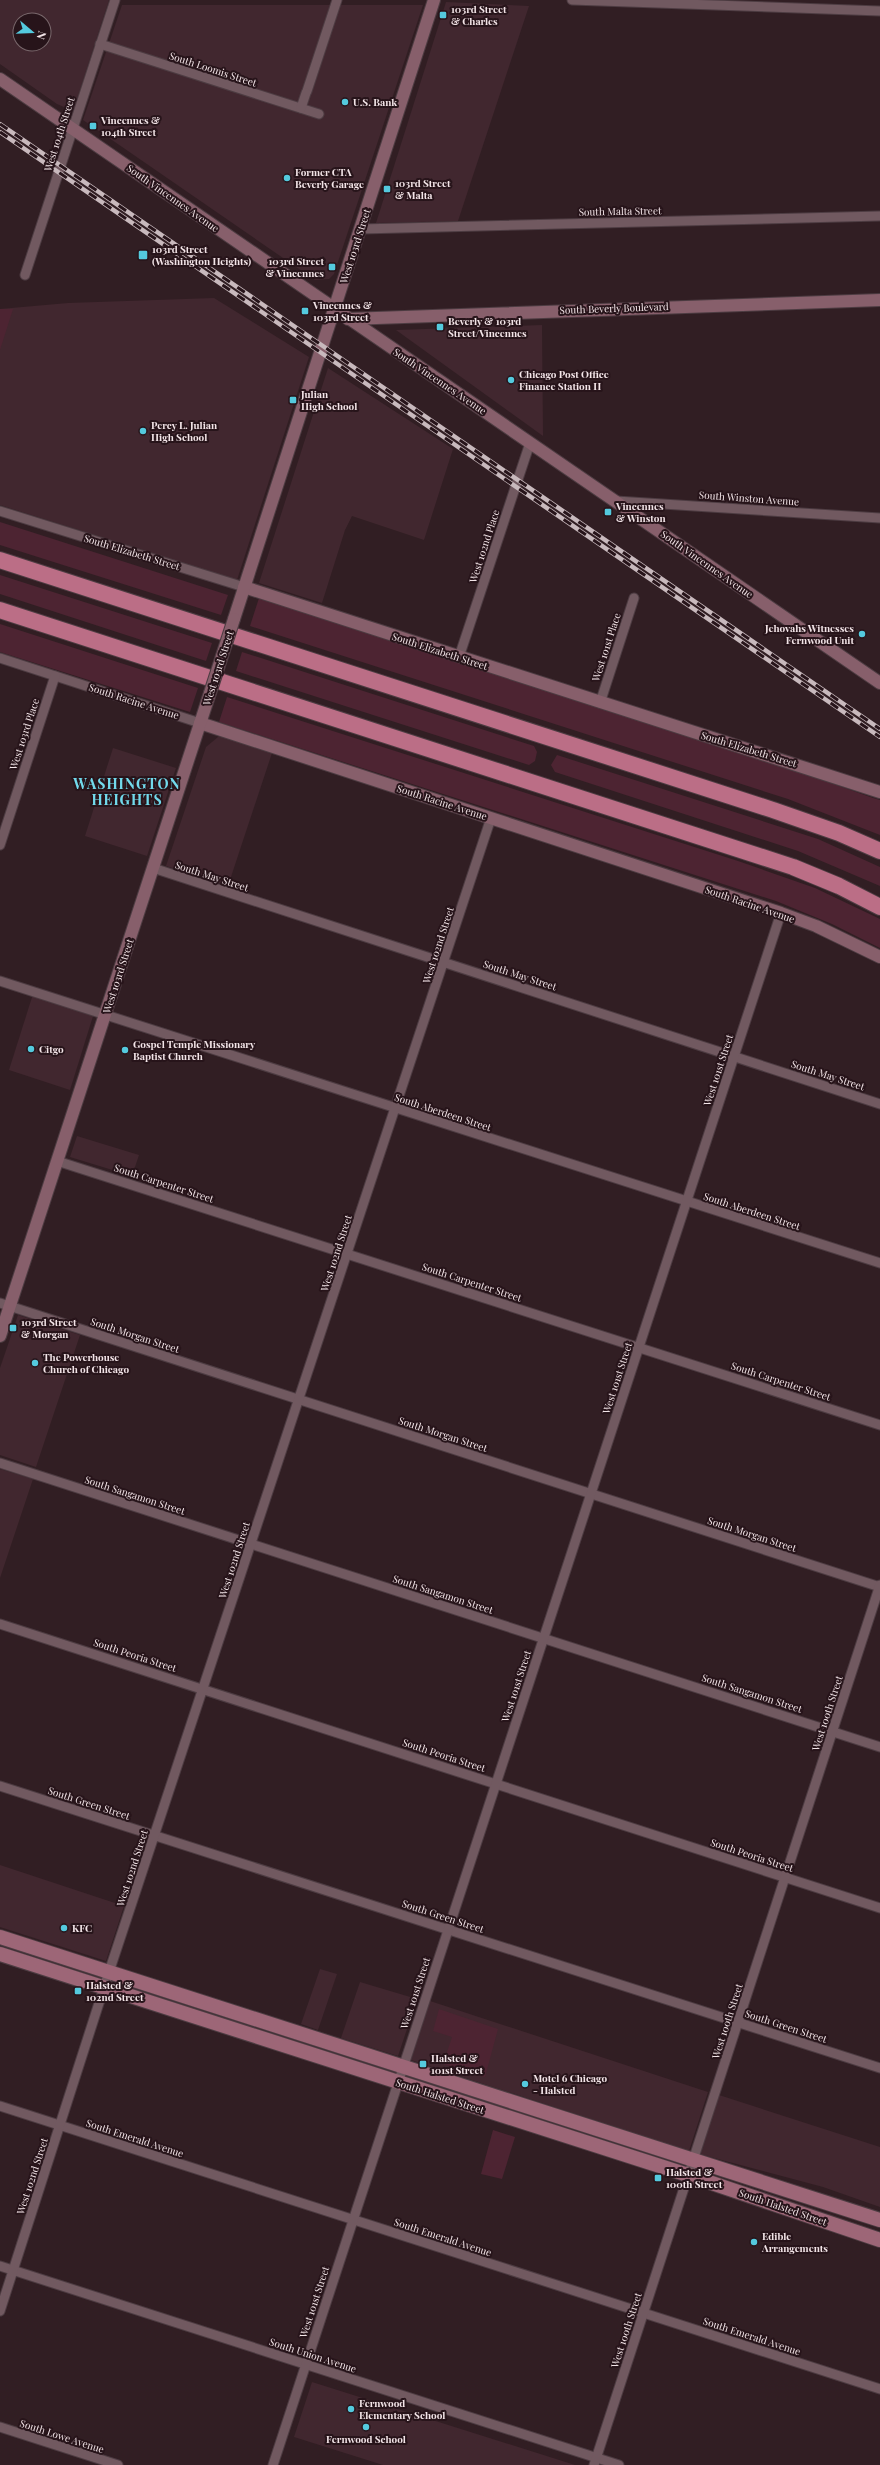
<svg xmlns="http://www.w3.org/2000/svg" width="880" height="2465" font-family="'Playfair Display',serif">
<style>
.built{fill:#41272f;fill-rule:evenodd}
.green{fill:#4d2432}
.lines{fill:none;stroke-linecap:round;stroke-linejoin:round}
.street-casing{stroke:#4d3c42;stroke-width:11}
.secondary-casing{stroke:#4d3c42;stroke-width:14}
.primary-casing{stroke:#4d3c42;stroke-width:16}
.highway-casing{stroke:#4d3c42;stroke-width:18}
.street{stroke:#715960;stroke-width:9}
.secondary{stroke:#875f6b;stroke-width:12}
.primary{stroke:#9d6677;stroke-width:14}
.highway{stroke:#bb6e86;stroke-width:16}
.rail-casing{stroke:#c8b9bd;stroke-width:4.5}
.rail{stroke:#27141a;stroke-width:3;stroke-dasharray:9;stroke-linecap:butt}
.secondary-bridge-casing{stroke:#4d3c42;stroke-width:14;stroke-linecap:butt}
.secondary-bridge{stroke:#875f6b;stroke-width:12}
.poi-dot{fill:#54cade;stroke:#27141a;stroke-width:1.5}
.labels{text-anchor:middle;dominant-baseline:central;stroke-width:4;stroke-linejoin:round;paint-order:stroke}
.poi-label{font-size:10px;font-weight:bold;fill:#f3e5e8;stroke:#27141a;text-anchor:start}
.street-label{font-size:10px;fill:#f3e5e8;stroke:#27141a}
.district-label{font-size:14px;font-weight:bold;letter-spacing:1px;fill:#72daec;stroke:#27141a}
</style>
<rect width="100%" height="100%" fill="#311e23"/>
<g class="built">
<path d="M0,0H109L73,111L57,104L0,64ZM20,20H44V44H20Z"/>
<polygon points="446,2 529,6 458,221 376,223"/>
<polygon points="122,5 423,5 334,274 329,279 315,280 83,120"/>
<polygon points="214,298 309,357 237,580 0,505 0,309 68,303"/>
<polygon points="542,325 543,436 396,330"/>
<polygon points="328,368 453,449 424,540 352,516 345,530 322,603 259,583"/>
<polygon points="218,737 224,737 272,753 228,886 166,866 206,747"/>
<polygon points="113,748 176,768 147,856 85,836"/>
<polygon points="33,994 94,1013 70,1090 9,1070"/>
<polygon points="77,1136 139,1155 132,1176 70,1157"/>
<polygon points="18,1315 80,1335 36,1467 0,1455 0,1368"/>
<polygon points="0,1469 33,1479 0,1578"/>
<polygon points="0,1865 124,1906 106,1961 0,1927"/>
<polygon points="320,1969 337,1974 318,2030 301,2024"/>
<polygon points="360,1982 417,1999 398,2056 341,2038"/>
<polygon points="430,2001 708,2092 689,2151 411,2060"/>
<polygon points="719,2095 880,2147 880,2207 823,2187 699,2154"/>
<polygon points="312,2382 575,2465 383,2465 294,2437"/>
</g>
<g class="green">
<polygon points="0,309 13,309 0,350"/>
<polygon points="0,522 228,595 221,615 0,545"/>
<polygon points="0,575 212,643 206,661 0,594"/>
<polygon points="259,598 780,765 873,798 880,800 880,835 788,799 250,626"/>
<polygon points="0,624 198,688 190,712 0,652"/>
<polygon points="242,652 534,746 537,752 535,761 529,765 236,671"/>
<polygon points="227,697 738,861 815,888 880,919 880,948 832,924 776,901 219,722"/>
<polygon points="557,755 818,839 880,867 880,886 798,851 555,772 551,765"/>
<polygon points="439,2009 498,2029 485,2077 443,2064 452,2037 433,2031"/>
<polygon points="493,2130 515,2137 502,2179 481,2174"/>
</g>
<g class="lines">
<defs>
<g id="street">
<polyline points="572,0 880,11"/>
<polyline points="100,44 319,114"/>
<polyline points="307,91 337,0"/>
<polyline points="301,108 306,93"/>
<polyline points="361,229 880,216"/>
<polyline points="25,275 115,0"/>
<polyline points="616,501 880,518"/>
<polyline points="0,511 244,587"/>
<polyline points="459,657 530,443"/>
<polyline points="0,658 200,723"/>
<polyline points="600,703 634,598"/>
<polyline points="0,845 55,676"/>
<polyline points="153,868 880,1104"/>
<polyline points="0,981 880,1263"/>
<polyline points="57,1161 880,1425"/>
<polyline points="0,1303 880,1587"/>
<polyline points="0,1463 880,1747"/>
<polyline points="0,1624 880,1908"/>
<polyline points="0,1786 880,2068"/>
<polyline points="0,2106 880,2389"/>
<polyline points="0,2266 619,2465"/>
<polyline points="0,2311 109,1972 491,818"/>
<polyline points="0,2427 118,2465"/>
<polyline points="273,2465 781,913"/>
<polyline points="594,2465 880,1585"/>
</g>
<g id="secondary">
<polyline points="0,79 880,683"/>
<polyline points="348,319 880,300"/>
<polyline points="244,587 880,792"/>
<polyline points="234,619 434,0"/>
<polyline points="200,723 781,913 816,926 880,957"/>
<polyline points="0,1336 210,693"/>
</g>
<g id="primary">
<polyline points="0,1937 880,2220"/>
<polyline points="0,1954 688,2175 880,2240"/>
</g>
<g id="highway">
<polyline points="0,560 773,810 839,833 880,851"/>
<polyline points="0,610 793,867 839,886 880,907"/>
</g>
</defs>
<use href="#street" class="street-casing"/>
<use href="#secondary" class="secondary-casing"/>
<use href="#primary" class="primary-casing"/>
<use href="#highway" class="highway-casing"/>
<use href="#street" class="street"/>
<use href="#secondary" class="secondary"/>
<use href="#primary" class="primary"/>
<use href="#highway" class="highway"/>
<defs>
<g id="rail">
<polyline points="0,124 880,729"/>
<polyline points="0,132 880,737"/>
</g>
</defs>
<use href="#rail" class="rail-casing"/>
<use href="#rail" class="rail"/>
<defs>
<polyline id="secondary-bridge" points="210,693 234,619"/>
</defs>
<use href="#secondary-bridge" class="secondary-bridge-casing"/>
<use href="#secondary-bridge" class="secondary-bridge"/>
</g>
<g class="poi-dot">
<rect x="439" y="11" width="8" height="8" rx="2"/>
<circle cx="345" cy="102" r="4"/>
<rect x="89" y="122" width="8" height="8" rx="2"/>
<circle cx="287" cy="178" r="4"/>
<rect x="383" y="185" width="8" height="8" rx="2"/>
<rect x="138" y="250" width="10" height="10" rx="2"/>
<rect x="328" y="263" width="8" height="8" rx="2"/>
<rect x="301" y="307" width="8" height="8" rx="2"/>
<rect x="436" y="323" width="8" height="8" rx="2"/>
<circle cx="511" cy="380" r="4"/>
<rect x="289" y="396" width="8" height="8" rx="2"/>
<circle cx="143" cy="431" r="4"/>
<rect x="604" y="508" width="8" height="8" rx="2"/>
<circle cx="862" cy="634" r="4"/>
<circle cx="31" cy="1049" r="4"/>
<circle cx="125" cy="1050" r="4"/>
<rect x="9" y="1324" width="8" height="8" rx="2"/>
<circle cx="35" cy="1363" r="4"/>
<circle cx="64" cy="1928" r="4"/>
<rect x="74" y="1987" width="8" height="8" rx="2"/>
<rect x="419" y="2060" width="8" height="8" rx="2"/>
<circle cx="525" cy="2084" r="4"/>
<rect x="654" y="2174" width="8" height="8" rx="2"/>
<circle cx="754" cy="2242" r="4"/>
<circle cx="351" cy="2409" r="4"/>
<circle cx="366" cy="2427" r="4"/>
</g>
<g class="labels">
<g class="poi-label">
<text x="451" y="9">103rd Street<tspan x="451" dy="12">&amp; Charles</tspan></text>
<text x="353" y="102">U.S. Bank</text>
<text x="101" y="120">Vincennes &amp;<tspan x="101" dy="12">104th Street</tspan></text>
<text x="295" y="172">Former CTA<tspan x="295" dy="12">Beverly Garage</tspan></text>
<text x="395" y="183">103rd Street<tspan x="395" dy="12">&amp; Malta</tspan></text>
<text x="152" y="249">103rd Street<tspan x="152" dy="12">(Washington Heights)</tspan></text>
<text x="324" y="261" text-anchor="end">103rd Street<tspan x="324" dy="12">&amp; Vincennes</tspan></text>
<text x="313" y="305">Vincennes &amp;<tspan x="313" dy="12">103rd Street</tspan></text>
<text x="448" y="321">Beverly &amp; 103rd<tspan x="448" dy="12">Street/Vincennes</tspan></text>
<text x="519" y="374">Chicago Post Office<tspan x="519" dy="12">Finance Station H</tspan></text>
<text x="301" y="394">Julian<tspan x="301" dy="12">High School</tspan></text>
<text x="151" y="425">Percy L. Julian<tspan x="151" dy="12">High School</tspan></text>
<text x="616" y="506">Vincennes<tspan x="616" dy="12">&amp; Winston</tspan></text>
<text x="854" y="628" text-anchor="end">Jehovahs Witnesses<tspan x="854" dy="12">Fernwood Unit</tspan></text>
<text x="133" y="1044">Gospel Temple Missionary<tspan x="133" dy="12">Baptist Church</tspan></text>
<text x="39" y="1049">Citgo</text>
<text x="21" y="1322">103rd Street<tspan x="21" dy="12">&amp; Morgan</tspan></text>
<text x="43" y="1357">The Powerhouse<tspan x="43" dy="12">Church of Chicago</tspan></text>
<text x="72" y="1928">KFC</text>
<text x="86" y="1985">Halsted &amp;<tspan x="86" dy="12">102nd Street</tspan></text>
<text x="431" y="2058">Halsted &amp;<tspan x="431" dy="12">101st Street</tspan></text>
<text x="533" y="2078">Motel 6 Chicago<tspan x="533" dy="12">- Halsted</tspan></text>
<text x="666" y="2172">Halsted &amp;<tspan x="666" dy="12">100th Street</tspan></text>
<text x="762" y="2236">Edible<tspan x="762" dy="12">Arrangements</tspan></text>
<text x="359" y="2403">Fernwood<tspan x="359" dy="12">Elementary School</tspan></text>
<text x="366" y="2439" text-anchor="middle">Fernwood School</text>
</g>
<g class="street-label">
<text transform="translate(213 69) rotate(18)">South Loomis Street</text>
<text transform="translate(59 134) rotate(-72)">West 104th Street</text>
<text transform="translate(173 198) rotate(35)">South Vincennes Avenue</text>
<text transform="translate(620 211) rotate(-1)">South Malta Street</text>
<text transform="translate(355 246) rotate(-72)">West 103rd Street</text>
<text transform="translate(614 308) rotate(-2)">South Beverly Boulevard</text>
<text transform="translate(440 381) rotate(34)">South Vincennes Avenue</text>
<text transform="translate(749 498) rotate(4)">South Winston Avenue</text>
<text transform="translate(484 546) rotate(-72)">West 102nd Place</text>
<text transform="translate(132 552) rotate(17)">South Elizabeth Street</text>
<text transform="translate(707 564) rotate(35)">South Vincennes Avenue</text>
<text transform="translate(606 647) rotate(-72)">West 101st Place</text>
<text transform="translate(440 651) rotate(18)">South Elizabeth Street</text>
<text transform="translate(218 668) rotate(-72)">West 103rd Street</text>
<text transform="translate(134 701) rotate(18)">South Racine Avenue</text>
<text transform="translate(24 734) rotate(-72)">West 103rd Place</text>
<text transform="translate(749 749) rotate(17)">South Elizabeth Street</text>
<text transform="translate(442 802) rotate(18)">South Racine Avenue</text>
<text transform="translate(212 876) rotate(18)">South May Street</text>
<text transform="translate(750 904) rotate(19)">South Racine Avenue</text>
<text transform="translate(438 945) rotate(-72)">West 102nd Street</text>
<text transform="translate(520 975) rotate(18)">South May Street</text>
<text transform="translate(118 976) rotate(-72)">West 103rd Street</text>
<text transform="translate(718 1070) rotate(-72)">West 101st Street</text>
<text transform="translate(828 1075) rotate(18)">South May Street</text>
<text transform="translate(443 1112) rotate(18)">South Aberdeen Street</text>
<text transform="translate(164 1183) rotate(18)">South Carpenter Street</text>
<text transform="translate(752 1211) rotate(18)">South Aberdeen Street</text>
<text transform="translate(336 1253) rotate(-72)">West 102nd Street</text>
<text transform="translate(472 1282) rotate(18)">South Carpenter Street</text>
<text transform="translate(135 1335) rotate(18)">South Morgan Street</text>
<text transform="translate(617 1378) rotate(-72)">West 101st Street</text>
<text transform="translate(781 1381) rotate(18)">South Carpenter Street</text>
<text transform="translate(443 1434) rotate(18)">South Morgan Street</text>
<text transform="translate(135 1495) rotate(18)">South Sangamon Street</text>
<text transform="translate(752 1534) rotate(18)">South Morgan Street</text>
<text transform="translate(234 1560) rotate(-72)">West 102nd Street</text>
<text transform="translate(443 1594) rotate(18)">South Sangamon Street</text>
<text transform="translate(135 1655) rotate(18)">South Peoria Street</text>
<text transform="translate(516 1686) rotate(-72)">West 101st Street</text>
<text transform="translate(752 1693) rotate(18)">South Sangamon Street</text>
<text transform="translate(827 1713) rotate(-72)">West 100th Street</text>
<text transform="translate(444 1755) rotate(18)">South Peoria Street</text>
<text transform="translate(89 1803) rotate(18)">South Green Street</text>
<text transform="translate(752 1855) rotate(18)">South Peoria Street</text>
<text transform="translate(132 1868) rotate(-72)">West 102nd Street</text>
<text transform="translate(443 1916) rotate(18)">South Green Street</text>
<text transform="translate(415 1993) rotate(-72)">West 101st Street</text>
<text transform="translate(727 2021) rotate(-72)">West 100th Street</text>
<text transform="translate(786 2026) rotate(18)">South Green Street</text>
<text transform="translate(440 2096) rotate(18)">South Halsted Street</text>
<text transform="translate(135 2138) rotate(18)">South Emerald Avenue</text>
<text transform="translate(32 2176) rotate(-72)">West 102nd Street</text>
<text transform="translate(783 2207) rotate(19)">South Halsted Street</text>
<text transform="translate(443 2237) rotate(18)">South Emerald Avenue</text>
<text transform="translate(314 2302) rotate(-72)">West 101st Street</text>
<text transform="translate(626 2330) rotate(-72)">West 100th Street</text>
<text transform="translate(752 2336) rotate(18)">South Emerald Avenue</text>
<text transform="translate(313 2355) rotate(18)">South Union Avenue</text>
<text transform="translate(62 2436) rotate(18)">South Lowe Avenue</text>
</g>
<g class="district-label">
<text x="127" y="783">WASHINGTON<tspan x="127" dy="16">HEIGHTS</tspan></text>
</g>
</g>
<g transform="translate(32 32) rotate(109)"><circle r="19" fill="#27141a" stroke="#79686c"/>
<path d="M0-3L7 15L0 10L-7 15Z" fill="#54cade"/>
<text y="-6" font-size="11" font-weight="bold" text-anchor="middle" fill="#f3e5e8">N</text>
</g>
</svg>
